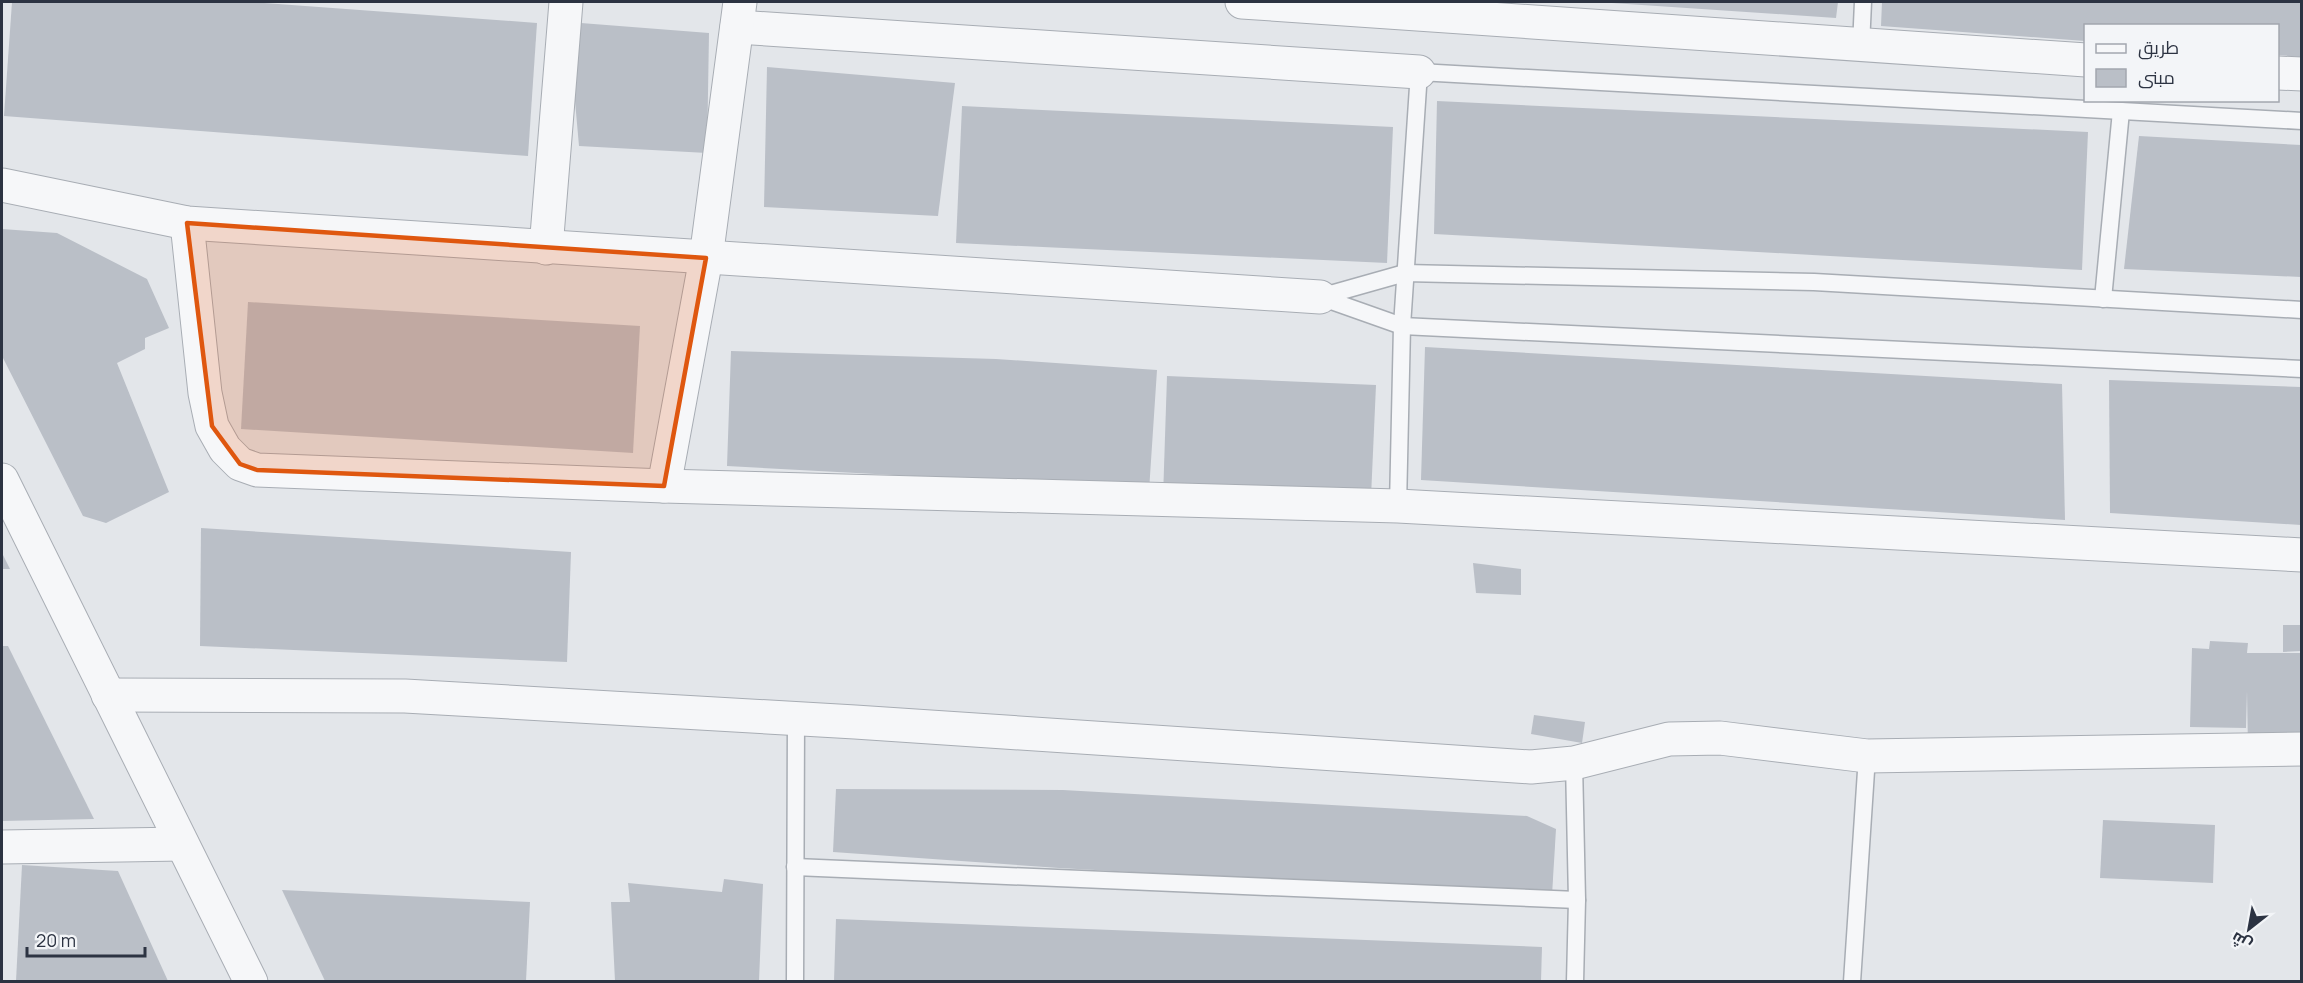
<svg xmlns="http://www.w3.org/2000/svg" width="2303" height="983" font-family="Manrope,Cairo,sans-serif">
<style>
.building{fill:#babfc7}
.lines{fill:none;stroke-linecap:round;stroke-linejoin:round}
.service-casing{stroke:#a8adb4;stroke-width:19}
.minor-casing{stroke:#a8adb4;stroke-width:35}
.tertiary-casing{stroke:#a8adb4;stroke-width:35}
.service{stroke:#f6f7f9;stroke-width:16}
.minor{stroke:#f6f7f9;stroke-width:33}
.tertiary{stroke:#f6f7f9;stroke-width:33}
.marked{fill:#df570f;fill-opacity:0.2;stroke:#df570f;stroke-width:4.5;stroke-linejoin:round}
</style>
<rect width="100%" height="100%" fill="#e3e6ea"/>
<g class="building">
<polygon points="12,2 251,2 537,23 528,156 4,116"/>
<polygon points="1612,2 1838,2 1836,18 1612,3"/>
<polygon points="1882,2 2301,2 2301,57 2278,55 2278,26 2085,26 2085,41 1881,26"/>
<polygon points="568,22 709,33 707,153 579,146"/>
<polygon points="767,67 955,83 938,216 764,207"/>
<polygon points="1437,101 2088,132 2082,270 1434,234"/>
<polygon points="962,106 1393,127 1387,263 956,243"/>
<polygon points="2139,136 2301,145 2301,277 2124,269"/>
<polygon points="2,229 57,233 147,279 169,328 145,338 145,349 117,363 169,492 106,523 83,516 2,356"/>
<polygon points="248,302 640,326 633,453 241,429"/>
<polygon points="1425,347 2062,384 2065,520 1421,480"/>
<polygon points="731,351 996,359 1157,370 1149,491 988,480 727,466"/>
<polygon points="1167,376 1376,385 1371,497 1163,498"/>
<polygon points="2109,380 2301,387 2301,525 2110,513"/>
<polygon points="201,528 571,552 567,662 200,646"/>
<polygon points="2,553 10,569 2,569"/>
<polygon points="1473,563 1521,569 1521,595 1476,593"/>
<polygon points="2283,625 2301,625 2301,651 2283,652"/>
<polygon points="2210,641 2248,643 2247,653 2301,653 2301,748 2248,748 2247,691 2246,728 2190,727 2192,648 2209,649"/>
<polygon points="2,646 8,646 94,819 2,821"/>
<polygon points="1534,715 1585,722 1582,743 1531,734"/>
<polygon points="836,789 1063,790 1527,816 1556,829 1552,895 1059,868 833,852"/>
<polygon points="2103,820 2215,825 2213,883 2100,878"/>
<polygon points="22,865 118,871 168,981 16,981"/>
<polygon points="724,879 763,884 759,981 615,981 611,902 630,902 628,883 722,892"/>
<polygon points="282,890 530,902 526,981 325,981"/>
<polygon points="836,919 1542,947 1541,981 834,981"/>
</g>
<g class="lines">
<defs>
<g id="service">
<polyline points="1861,46 1863,2"/>
<polyline points="1320,297 1402,326 2302,369"/>
<polyline points="1320,297 1405,273 1814,282 2302,310"/>
<polyline points="2103,299 2121,111"/>
<polyline points="1398,506 1402,326 1419,72 2302,121"/>
<polyline points="1574,763 1577,900 1575,982"/>
<polyline points="795,867 1577,900"/>
<polyline points="795,982 796,719"/>
<polyline points="1852,982 1867,756"/>
</g>
<g id="minor">
<polyline points="1242,2 2086,60"/>
<polyline points="737,27 1419,72"/>
<polyline points="2278,73 2302,74"/>
<polyline points="2,185 187,223 1320,297"/>
<polyline points="187,223 205,393 212,426 225,449 240,464 257,470 664,486 1398,506 2302,555"/>
<polyline points="546,248 566,2"/>
<polyline points="664,486 706,258 740,2"/>
<polyline points="108,695 405,696 855,722 1531,767 1574,763 1669,739 1720,738 1867,756 2302,749"/>
<polyline points="2,847 182,844"/>
</g>
<polyline id="tertiary" points="2,480 251,982"/>
</defs>
<use href="#service" class="service-casing"/>
<use href="#minor" class="minor-casing"/>
<use href="#tertiary" class="tertiary-casing"/>
<use href="#service" class="service"/>
<use href="#minor" class="minor"/>
<use href="#tertiary" class="tertiary"/>
</g>
<path class="marked" d="M187,223L706,258L664,486L257,470L240,464L212,426Z"/>
<rect width="2303" height="983" fill="none" stroke="#2c3342" stroke-width="6"/>
<rect x="2084" y="24" width="195" height="78" fill="#f3f5f8" stroke="#a3a7af" stroke-width="1.5"/>
<rect x="2096" y="44" width="30" height="9" fill="#f6f7f9" stroke="#a3a7af" stroke-width="1.5"/>
<text x="2138" y="54" font-size="18" fill="#2c3342">طريق</text>
<rect x="2096" y="69" width="30" height="18" fill="#babfc7" stroke="#a3a7af" stroke-width="1.5"/>
<text x="2138" y="84" font-size="18" fill="#2c3342">مبنى</text>
<g transform="translate(2249 929) rotate(211)" stroke="#f3f5f8" stroke-width="4.5" paint-order="stroke">
<path d="M0-4.5L10 22L0 15L-10 22Z" fill="#2c3342"/>
<text y="-9" font-size="16" font-weight="bold" text-anchor="middle" fill="#2c3342">ش</text>
</g>
<path d="M27 947v9h118v-9" fill="none" stroke="#2c3342" stroke-width="3"/>
<text x="36" y="947" font-size="18" fill="#2c3342" stroke="#f3f5f8" stroke-width="4.5" paint-order="stroke">20 m</text>
</svg>
